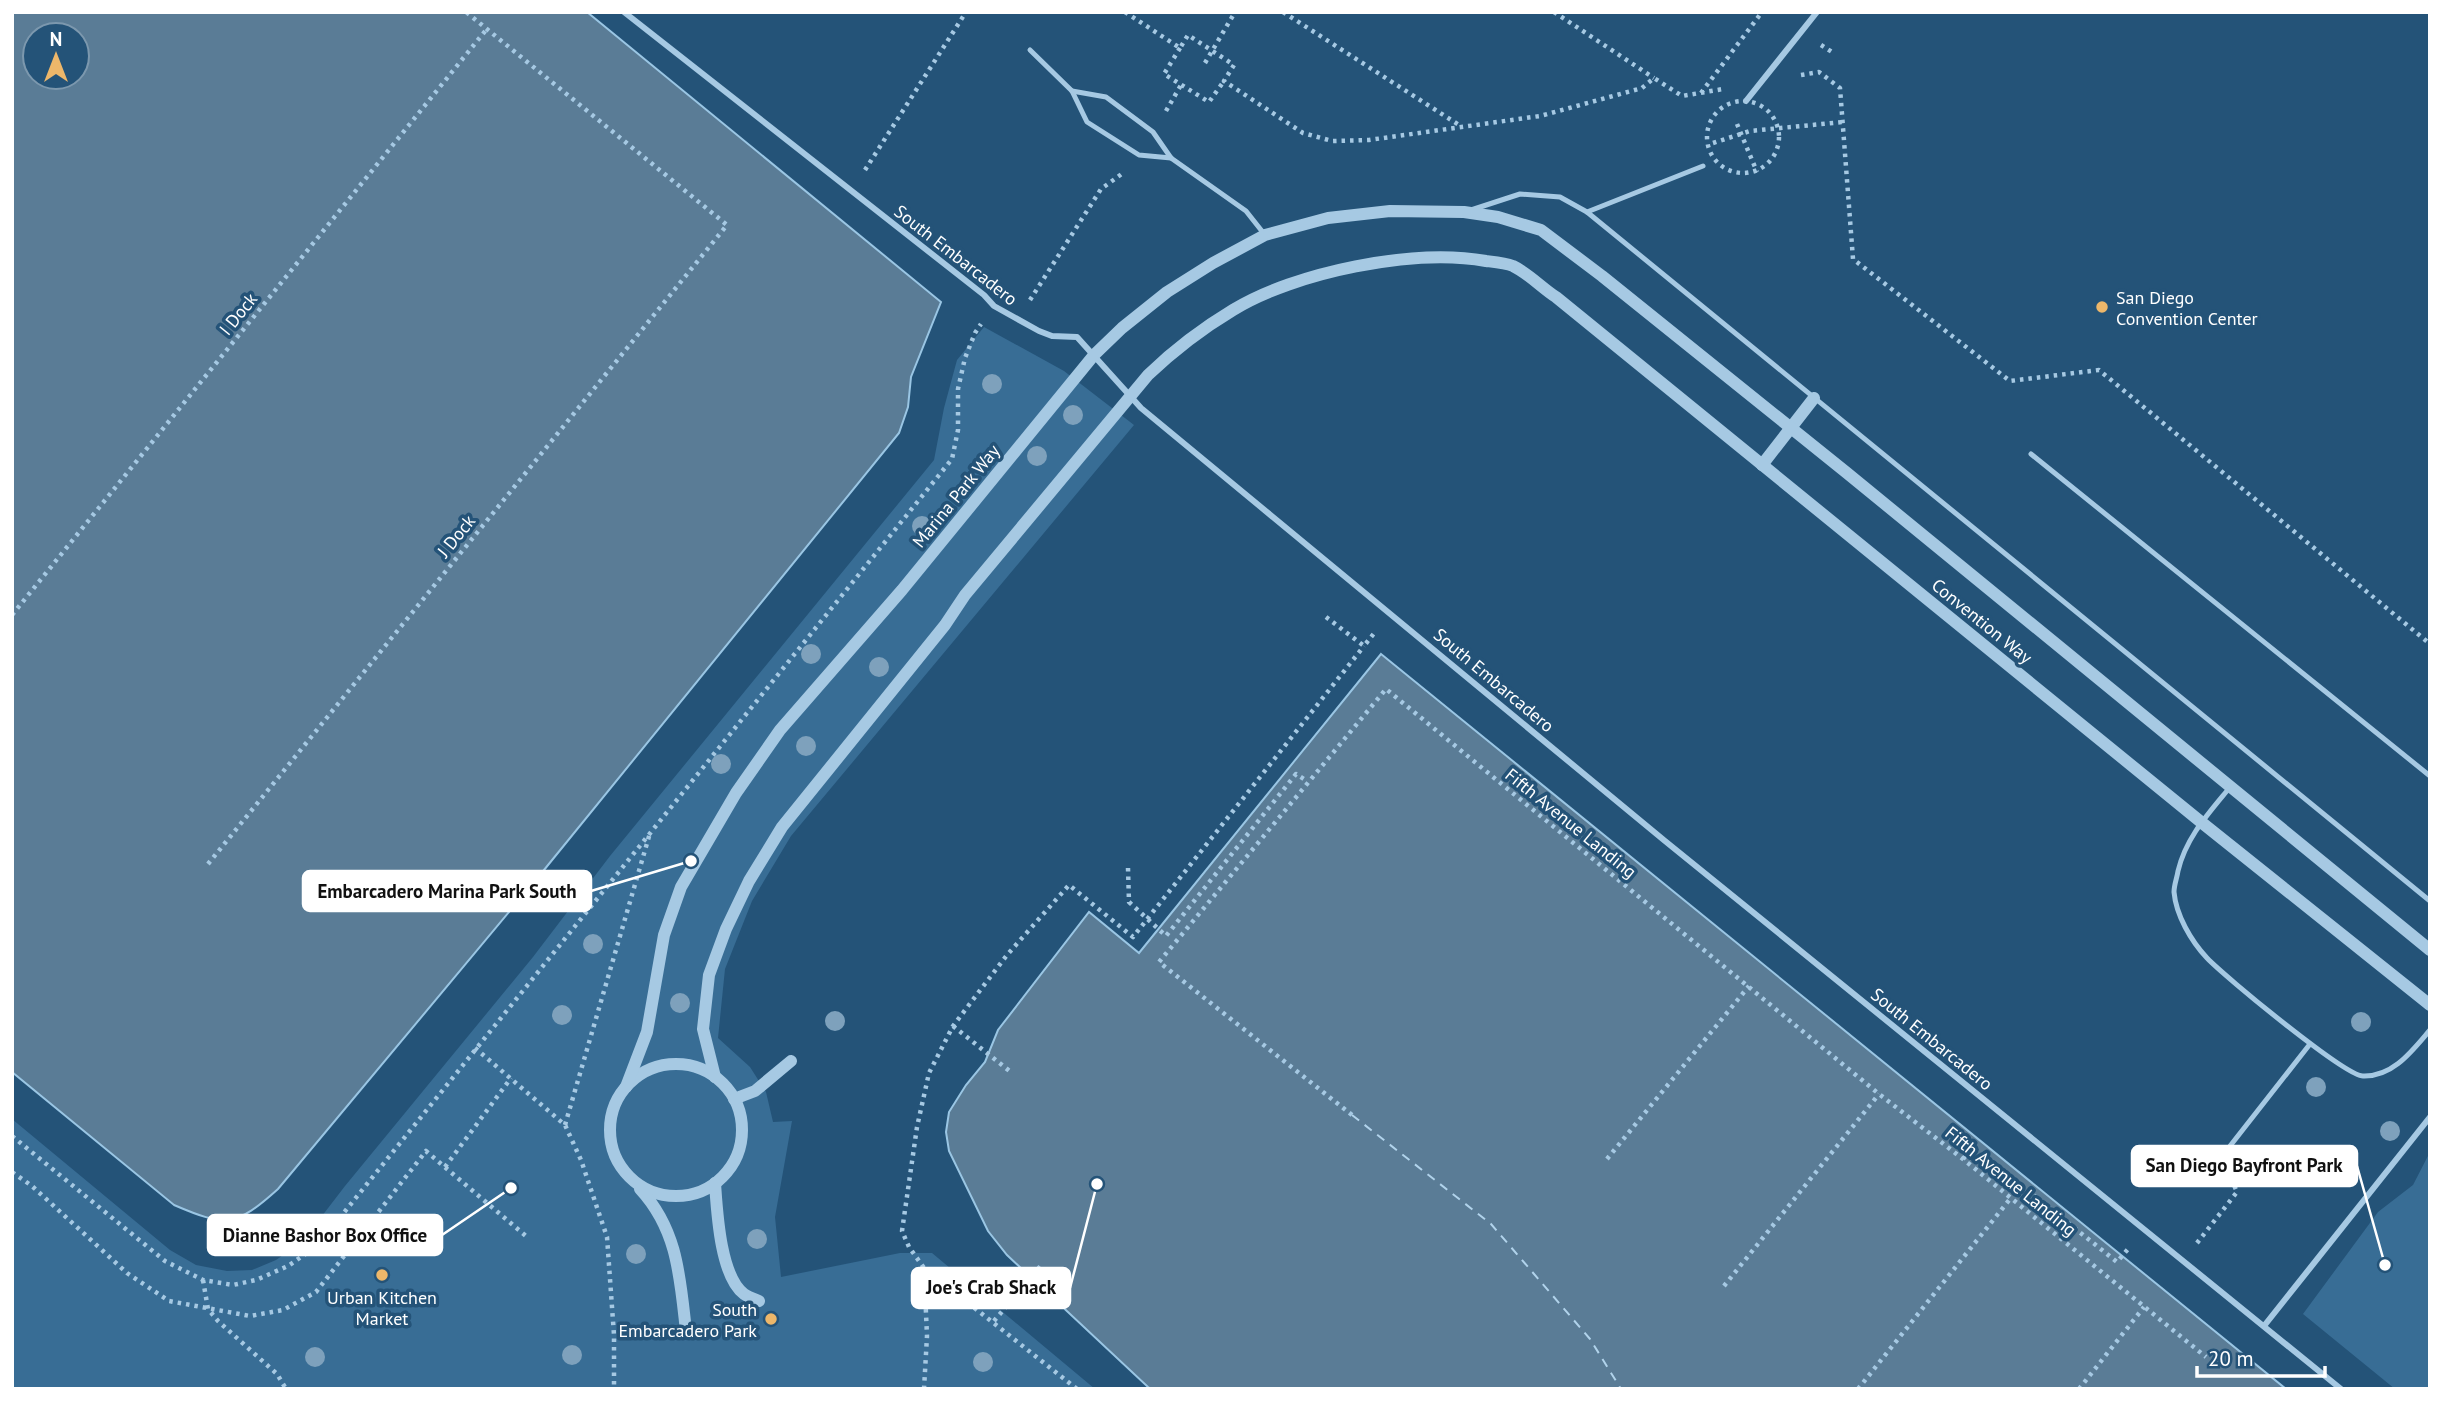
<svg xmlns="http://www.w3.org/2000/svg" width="2442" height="1401" font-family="'PT Sans',sans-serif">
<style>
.green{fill:#386d95}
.water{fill:#5a7c96;stroke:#9ac6e4;stroke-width:2;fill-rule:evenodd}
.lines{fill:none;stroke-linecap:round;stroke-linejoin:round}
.ferry{stroke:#b1d3eb;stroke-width:2;stroke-dasharray:9 7;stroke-linecap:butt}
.path{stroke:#a6c9e3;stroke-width:4.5;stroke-dasharray:3.5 5;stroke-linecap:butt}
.service{stroke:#a6c9e3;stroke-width:5}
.pedestrian{stroke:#a6c9e3;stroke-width:6}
.tertiary{stroke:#a6c9e3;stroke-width:12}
.tree{fill:#7ea1bc}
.poi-dot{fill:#edb76a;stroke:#245378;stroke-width:2.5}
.labels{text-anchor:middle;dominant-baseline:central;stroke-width:7;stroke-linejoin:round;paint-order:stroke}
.street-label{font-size:18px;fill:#fff;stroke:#245378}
.poi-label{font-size:18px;fill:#fff;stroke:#245378;text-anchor:start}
.leader{fill:none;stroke:#fff;stroke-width:2.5}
.callout-dot{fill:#fff;stroke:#245378;stroke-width:2.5}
.callout{fill:#fff;stroke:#fff;stroke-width:2.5}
.callout-label{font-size:19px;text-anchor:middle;font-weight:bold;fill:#111}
</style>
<rect width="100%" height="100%" fill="#245378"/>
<g class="green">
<polygon points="984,327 1064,371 1134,425 791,836 752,901 725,969 718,1038 750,1067 766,1092 773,1122 792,1121 775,1217 781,1277 900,1253 932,1253 1095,1389 12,1389 12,1119 170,1250 196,1265 227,1271 252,1270 276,1260 302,1242 345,1186 533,957 610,856 934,460 944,408 957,360"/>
<polygon points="2430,1152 2430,1389 2395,1389 2303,1314 2378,1212 2413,1185"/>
</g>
<g class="water">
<path d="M12,12H587L941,302L911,377L908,407L899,433L544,870L278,1189C236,1227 225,1227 174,1205L12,1072ZM35,35H77V77H35Z"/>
<polygon points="1381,654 2286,1389 1151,1389 1148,1387 1007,1255 988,1231 949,1151 946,1132 949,1112 966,1085 985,1062 998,1030 1089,912 1139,953"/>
</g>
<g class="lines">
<polyline class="ferry" points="1352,1115 1491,1224 1590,1339 1621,1389"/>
<g class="path">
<polyline points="1125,12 1180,48 1188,35 1234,65 1224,81 1303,133 1332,141 1369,140 1540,116 1642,88 1654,78 1682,96 1723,89"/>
<polyline points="1283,12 1459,125"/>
<polyline points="1554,12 1654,78"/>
<polyline points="1821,45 1832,52"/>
<polyline points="1180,48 1164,74 1209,102 1224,81"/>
<polyline points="1205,63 1235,12"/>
<polyline points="1801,75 1819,72 1840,88 1853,259 2010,381 2099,370 2430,644"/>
<polyline points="1701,93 1762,12"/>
<circle cx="1743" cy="137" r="36"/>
<polyline points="1166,111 1181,85"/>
<polyline points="1737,124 1757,172"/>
<polyline points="1713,143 1750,131 1843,122"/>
<polyline points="865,170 966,12"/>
<polyline points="1030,300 1101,189 1123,173"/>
<polyline points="12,615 486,30"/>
<polyline points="1326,617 1364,646 1375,632"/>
<polyline points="208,864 727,225 466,12"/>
<polyline points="1128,868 1129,902 1166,936 1296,774 1307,781"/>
<polyline points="953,1026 1012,1073"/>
<polyline points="475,1048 565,1125 581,1160 607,1237 614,1335 614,1389"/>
<polyline points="1352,1115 1159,962 1386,689 1879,1094 1963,1159 2206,1357"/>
<polyline points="565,1125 650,833"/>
<polyline points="12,1136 165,1261 203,1280 233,1285 256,1280 288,1266 317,1246 952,459 958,430 958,389 965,358 975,333 981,324"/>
<polyline points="1607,1159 1749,986"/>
<polyline points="1963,1159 1973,1147 2117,1262 2128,1249"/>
<polyline points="445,1167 511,1078"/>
<polyline points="12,1172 32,1186 127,1273 169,1301 250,1316 283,1310 316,1292 426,1151 527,1237"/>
<polyline points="2197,1243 2237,1192 2230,1176"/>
<polyline points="203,1280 208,1309 218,1321 277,1374 286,1389"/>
<polyline points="1724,1286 1879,1094"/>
<polyline points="994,1321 1043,1263"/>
<polyline points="924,1389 927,1336 924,1268"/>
<polyline points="1077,1389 924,1268 909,1247 902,1231 917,1127 929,1073 953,1026 1007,955 1069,885 1133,937 1364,646"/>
<polyline points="1858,1389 2010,1199"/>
<polyline points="2079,1389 2144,1307"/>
</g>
<g class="service">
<polyline points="1030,50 1072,91 1087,122 1139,155 1171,158"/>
<polyline points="1072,91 1106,97 1153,132 1171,158 1246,211 1265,235"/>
<polyline points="1471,210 1520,194 1560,197 1587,212 2430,901"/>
<polyline points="1587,212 1703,166"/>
<polyline points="2031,454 2430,776"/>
<path d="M2231,786C2209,813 2186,837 2178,871C2177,878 2174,885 2174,892C2176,915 2191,941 2207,958C2224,976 2345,1076 2363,1076C2393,1077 2412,1051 2430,1030"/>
<polyline points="2223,1155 2310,1044"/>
</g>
<g class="pedestrian">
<polyline points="624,12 984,295 994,306 1039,331 1052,336 1077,337 1141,408 1665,841 2341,1389"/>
<polyline points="1746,101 1817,12"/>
<polyline points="2264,1326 2430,1117"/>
</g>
<g class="tertiary">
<polyline points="1762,465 1814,398"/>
<circle cx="676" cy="1130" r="66"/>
<path d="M715,1077L703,1029L709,975L726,929L749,881L782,827L945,625L965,595L1148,375C1173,351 1203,328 1233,310C1295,272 1414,248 1486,261C1494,262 1505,263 1513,266C1528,273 1542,288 1556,297L2201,822L2430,1005"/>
<polyline points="626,1087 647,1032 664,935 681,887 736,793 780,730 902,590 1094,355 1122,328 1167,292 1213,263 1265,235 1328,218 1390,211 1464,212 1498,217 1541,230 1602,276 1847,473 2430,950"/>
<polyline points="734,1099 755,1091 791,1061"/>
<path d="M715,1183C717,1211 720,1276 744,1294C748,1297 754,1299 759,1301"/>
<path d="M640,1189C678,1230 680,1278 686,1331"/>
</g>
</g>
<g class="tree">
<circle cx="992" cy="384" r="10"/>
<circle cx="1073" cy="415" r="10"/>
<circle cx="1037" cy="456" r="10"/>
<circle cx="922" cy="526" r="10"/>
<circle cx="811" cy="654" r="10"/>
<circle cx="879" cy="667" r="10"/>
<circle cx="806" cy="746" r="10"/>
<circle cx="721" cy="764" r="10"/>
<circle cx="593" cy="944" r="10"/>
<circle cx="680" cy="1003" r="10"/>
<circle cx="562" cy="1015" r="10"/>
<circle cx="835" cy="1021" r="10"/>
<circle cx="2361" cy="1022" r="10"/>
<circle cx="2316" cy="1087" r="10"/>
<circle cx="2390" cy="1131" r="10"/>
<circle cx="757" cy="1239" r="10"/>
<circle cx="636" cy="1254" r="10"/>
<circle cx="572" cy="1355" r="10"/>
<circle cx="315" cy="1357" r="10"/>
<circle cx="983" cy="1362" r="10"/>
</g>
<g class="poi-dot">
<circle cx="2102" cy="307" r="7"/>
<circle cx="382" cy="1275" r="7"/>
<circle cx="771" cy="1319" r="7"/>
</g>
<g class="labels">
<g class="street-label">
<text transform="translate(956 255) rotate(38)">South Embarcadero</text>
<text transform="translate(238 314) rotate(-51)">I Dock</text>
<text transform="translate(956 496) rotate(-51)">Marina Park Way</text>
<text transform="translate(456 536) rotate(-51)">J Dock</text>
<text transform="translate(1982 621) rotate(39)">Convention Way</text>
<text transform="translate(1494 680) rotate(40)">South Embarcadero</text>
<text transform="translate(1571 823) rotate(39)">Fifth Avenue Landing</text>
<text transform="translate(1932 1039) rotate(39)">South Embarcadero</text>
<text transform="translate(2011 1181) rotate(39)">Fifth Avenue Landing</text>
</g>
<g class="poi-label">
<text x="2116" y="297">San Diego<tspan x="2116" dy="21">Convention Center</tspan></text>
<text x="382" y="1297" text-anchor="middle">Urban Kitchen<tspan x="382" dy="21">Market</tspan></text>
<text x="757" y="1309" text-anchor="end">South<tspan x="757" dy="21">Embarcadero Park</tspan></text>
</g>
</g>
<path class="leader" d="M691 861L591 891M2385 1265L2357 1166M511 1188L442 1235M1097 1184L1070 1288"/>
<g class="callout-dot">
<circle cx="691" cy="861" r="7"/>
<circle cx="2385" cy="1265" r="7"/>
<circle cx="511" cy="1188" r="7"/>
<circle cx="1097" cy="1184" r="7"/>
</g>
<g class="callout">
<rect x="303" y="871" width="288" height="40" rx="7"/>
<rect x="2132" y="1146" width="225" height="40" rx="7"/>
<rect x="208" y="1215" width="234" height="40" rx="7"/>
<rect x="912" y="1268" width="158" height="40" rx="7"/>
</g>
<g class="callout-label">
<text x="447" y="898">Embarcadero Marina Park South</text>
<text x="2244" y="1172">San Diego Bayfront Park</text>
<text x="325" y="1242">Dianne Bashor Box Office</text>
<text x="991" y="1294">Joe's Crab Shack</text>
</g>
<rect width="2442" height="1401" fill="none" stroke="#ffffff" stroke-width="28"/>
<g transform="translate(56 56)"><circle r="33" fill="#245378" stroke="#7c98ae" stroke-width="2"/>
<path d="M0-5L12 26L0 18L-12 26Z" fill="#edb76a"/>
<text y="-10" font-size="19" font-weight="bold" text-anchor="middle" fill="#ffffff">N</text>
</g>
<path d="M2197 1366v10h128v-10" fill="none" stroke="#ffffff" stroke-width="3.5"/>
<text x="2208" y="1366" font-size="21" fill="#ffffff" stroke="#245378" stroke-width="5" paint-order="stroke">20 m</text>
</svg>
